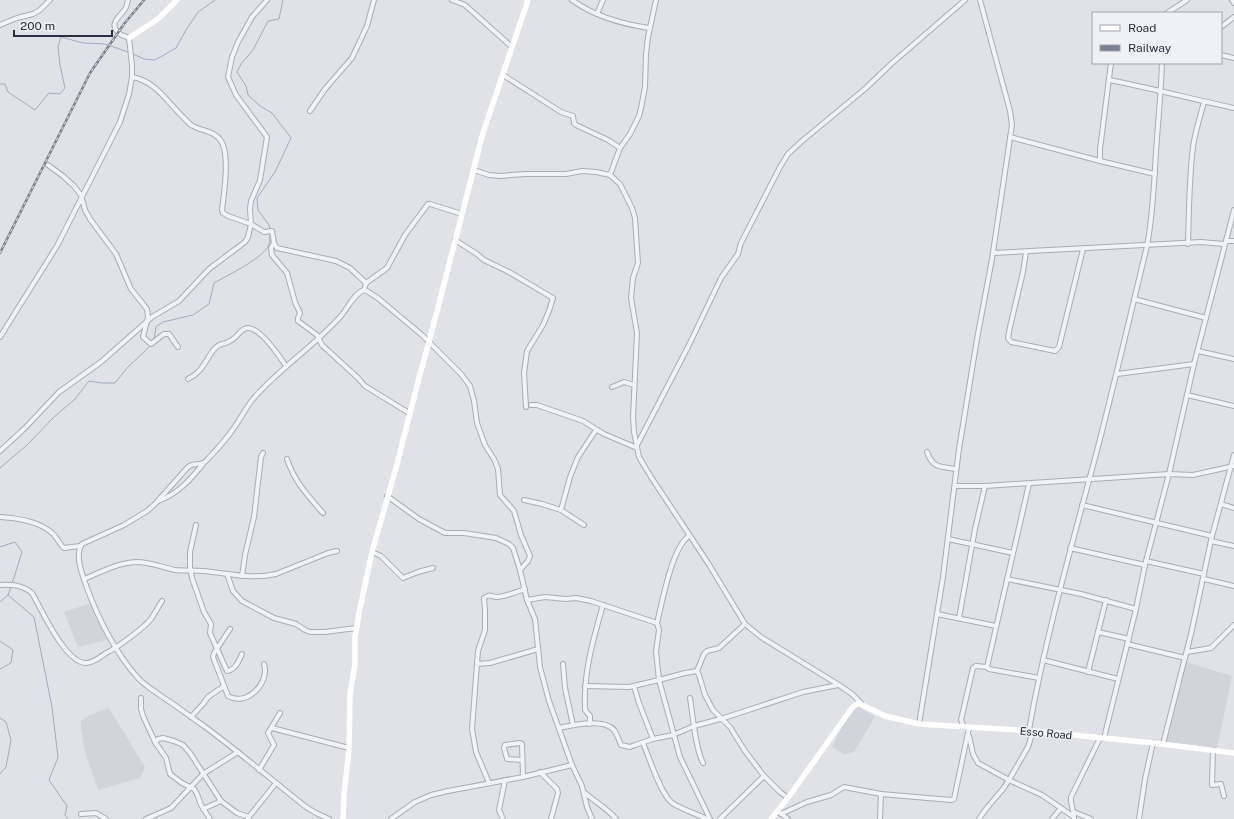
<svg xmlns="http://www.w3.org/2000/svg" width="1234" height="819" font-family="'Public Sans',sans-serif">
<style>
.built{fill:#d2d4dc}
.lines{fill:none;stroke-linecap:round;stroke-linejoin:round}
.stream{stroke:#9eabc4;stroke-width:1}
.street-casing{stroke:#a9acb4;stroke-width:6}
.street{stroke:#f2f3f6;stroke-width:4}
.secondary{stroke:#fff;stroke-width:5.5}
.rail-casing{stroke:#7a808f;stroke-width:2.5}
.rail{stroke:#eff1f5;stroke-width:1;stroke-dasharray:3;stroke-linecap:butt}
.labels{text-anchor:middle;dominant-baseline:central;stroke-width:3;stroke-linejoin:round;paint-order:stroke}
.street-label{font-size:11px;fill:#2a2e3d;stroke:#eff1f5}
</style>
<rect width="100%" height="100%" fill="#e0e2e7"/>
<g class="built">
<polygon points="91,603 107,640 78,647 64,612"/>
<polygon points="1186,662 1232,676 1217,749 1165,742"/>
<polygon points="856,705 875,717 854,752 844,754 832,747 841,728"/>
<polygon points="109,708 145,767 140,778 98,790 86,755 81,731 81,721 90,715"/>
</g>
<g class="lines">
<g class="stream">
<polyline points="133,54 144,59 155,60 176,48 186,30 198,12 215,0"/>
<polyline points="0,84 5,84 8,92 35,110 49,93 60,94 65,88 60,65 58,46 61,37 83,43 105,44 128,52"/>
<polyline points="270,229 269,225 258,210 257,198 275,172 291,138 272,113 260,106 248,95 246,86 237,72 241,64 253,50 268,21 279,19 283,0"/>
<path d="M154,340L156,327L163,322L193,315L209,304L214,283C228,275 262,259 269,245C270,242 270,236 270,233"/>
<polyline points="0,468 27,445 54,417 75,399 89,381 101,383 115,383 127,368 150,346"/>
<polyline points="0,547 15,542 22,552 12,584"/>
<polyline points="8,595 34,617 52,707 58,757 49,780 67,806 65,815 68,819"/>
<polyline points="0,602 8,595 11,587"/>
<polyline points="0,641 13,650 11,663 0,669"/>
<polyline points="0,718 6,722 11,740 6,767 0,774"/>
</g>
<defs>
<g id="street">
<polyline points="452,0 465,5 512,47"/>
<path d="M572,0C594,16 622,24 649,28"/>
<polyline points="1232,0 1234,3"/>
<polyline points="1167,13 1187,0"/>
<polyline points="597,14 603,0"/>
<polyline points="0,25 17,18 33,14 40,10 50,0"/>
<polyline points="1221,27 1234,17"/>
<polyline points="1221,55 1234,58"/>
<polyline points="1111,63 1100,149 1100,161 1155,174"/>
<polyline points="503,75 561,112 573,116 574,123 576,125 608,140 620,148"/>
<path d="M132,77C156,81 167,102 184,118C187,121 190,125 193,126C204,132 218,131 223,145C229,161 224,193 222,210L223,213L228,216L251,224L264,232L272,231L274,243L277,248L336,261L350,268L366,283"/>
<path d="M1109,80C1151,88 1192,99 1234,108"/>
<polyline points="310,111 325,89 352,58 367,26 374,0"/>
<polyline points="1010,137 1100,161"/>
<polyline points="48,165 63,176 74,186 81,195 85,210 90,219 116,254 131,289 147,309 148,317 143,337 151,344 164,334 169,334 178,347"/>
<polyline points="474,170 489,175 500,176 525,174 566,174 582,171 596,172 610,175 620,184 632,208 635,218 638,263 633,278 631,298 637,333 633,417 634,432 639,457 651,477 708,563 745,624 761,637 839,685 852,694 861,703"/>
<polyline points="610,175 620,148 630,134 639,116 641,108 645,87 646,54 648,37 656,0"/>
<polyline points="455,240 477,254 484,260 509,272 553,298 549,311 543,325 527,351 524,373 526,407"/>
<polyline points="1226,241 1234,241"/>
<polyline points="274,243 271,248 272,255 287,273 295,302 300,313 298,318 298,321 317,335 322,345 358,378 365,386 409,413"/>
<path d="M1188,244C1189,211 1189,179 1193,147C1195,132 1200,117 1204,102"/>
<polyline points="1026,252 1023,272 1010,327 1008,338 1011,342 1055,351 1059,347 1083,249"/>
<polyline points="993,253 1201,242 1224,244"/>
<polyline points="364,290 366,283 387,268 405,235 428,204 430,204 462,214"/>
<polyline points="1134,299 1206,318"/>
<path d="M0,337L57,246L120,122L129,94L132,77V65L129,38C126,36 122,36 120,34C107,24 120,17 125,9C127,7 127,3 128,0"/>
<polyline points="1198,351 1234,359"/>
<polyline points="1117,374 1194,364"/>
<path d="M188,379C202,372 204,363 212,352C220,341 222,346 230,341C237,338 240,329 247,328C259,326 280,357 286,366"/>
<polyline points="612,387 624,382 634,385"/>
<polyline points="1187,395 1234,406"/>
<polyline points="531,405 537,405 583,421 604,434 637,448"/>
<polyline points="637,445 688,347 721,278 738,254 741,243 780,167 788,154 802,141 866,88 891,64 965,0"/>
<polyline points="0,451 25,428 59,392 101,362 152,317 179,301 209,269 245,242 248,237 251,224 250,209 251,201 260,180 267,137 236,95 228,77 232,57 238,42 252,17 267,0"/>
<path d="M927,452C933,469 940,466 956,469"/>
<path d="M287,459C294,481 308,496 323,513"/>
<polyline points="1029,484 987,667 989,669 1039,678"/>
<polyline points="955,486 985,486 1169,474 1193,475 1234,466"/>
<polyline points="387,496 419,519 445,533 464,533 496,538 509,544 513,548 520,570 527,600 535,619 540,667 549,701 572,765 582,786 587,807 592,819"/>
<polyline points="524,500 542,504 561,510 584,525"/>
<path d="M158,501C178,494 190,480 203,464"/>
<polyline points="1221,504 1234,508"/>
<polyline points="1082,505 1212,536"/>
<polyline points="561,510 570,477 578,457 596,430"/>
<path d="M0,517C17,518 39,521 52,533C57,537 59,544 64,548L80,546"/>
<path d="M196,525L190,552V567L192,578L204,612L211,624L210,633L227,671C235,670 239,661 242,654"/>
<polyline points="948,539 1013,553"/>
<polyline points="1211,541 1234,546"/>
<polyline points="1070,548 1145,565"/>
<polyline points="372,552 381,556 403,578 418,572 433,568"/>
<polyline points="1146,561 1204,574"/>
<polyline points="227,574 233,591 242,601 274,618 296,624 305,630 310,632 325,632 356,628"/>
<polyline points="242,576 245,555 254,517 261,457 263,453"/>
<path d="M84,579C101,572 117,563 136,562C150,562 162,567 175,570C184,571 194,570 203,571C228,573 251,580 276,574L328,553L337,551"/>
<polyline points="1007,579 1081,594 1136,609"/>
<polyline points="1204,579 1234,586"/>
<path d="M0,585C12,584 22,585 32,593C42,610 65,663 86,663C95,663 103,654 110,651C119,646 145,627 151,619C155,613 158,607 162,601"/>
<polyline points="527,600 545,597 566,599 576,598 591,601 657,623 659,630 656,652 659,680 629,687 585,686"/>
<polyline points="937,614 996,626"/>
<polyline points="959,618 975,529 985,486"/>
<path d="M657,623C662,603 672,547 689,536"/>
<path d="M230,629L214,653L213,657L228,696C247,707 270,683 264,664"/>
<polyline points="1098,632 1129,639"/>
<polyline points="1127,644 1185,658"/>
<polyline points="1187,652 1211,648 1234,625"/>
<polyline points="1043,660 1118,679"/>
<polyline points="477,664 490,663 538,649"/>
<polyline points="563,664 565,688 573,725"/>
<polyline points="697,671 704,654 707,651 719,648 745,624"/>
<polyline points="1088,672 1106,600"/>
<polyline points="634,686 639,703 653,739"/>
<polyline points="141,698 141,709 143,716 155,742 166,758 170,774 182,783 194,789 197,794 201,805 210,819"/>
<path d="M690,698C693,716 695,747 703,763"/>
<polyline points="191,717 203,704 208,697 224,686"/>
<path d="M589,724L590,721V716L585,710C583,674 593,640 603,605"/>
<polyline points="919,724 943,577 959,449 977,339 992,259 1012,125 1010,111 980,0"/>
<polyline points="964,727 961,720 973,668 976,666 987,667"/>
<polyline points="272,728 349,748"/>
<path d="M559,728C572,725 604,718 614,730C617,734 619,740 621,745L630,747L635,745L653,739L673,735L694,726L724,718L803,692L838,685"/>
<path d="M1029,730C1046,633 1074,538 1099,443C1116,377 1131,312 1147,246C1153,215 1154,183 1156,152C1158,122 1161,93 1162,63"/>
<polyline points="969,736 973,754 978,763 1009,780 1042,795 1074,817"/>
<polyline points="1104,738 1136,609 1145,565 1169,474 1194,364 1234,210"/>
<polyline points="155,742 158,739 163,738 174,741 183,745 190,753 221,801 237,813 249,817"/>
<path d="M643,743C649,757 660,792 671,802C678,808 697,814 707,819"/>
<polyline points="1163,744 1191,634 1212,536 1234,455"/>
<polyline points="1213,750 1212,784 1212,785 1221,784 1224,796"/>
<polyline points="522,760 507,759 504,748 505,745 520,743 522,744 523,777"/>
<polyline points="259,770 274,745 268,733 280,713"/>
<polyline points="540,772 557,789 558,793 551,819"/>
<path d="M489,783L476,752L472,729L478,651L485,630V610L484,598C489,594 491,596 496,597C505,597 516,592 525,589"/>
<path d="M585,793C595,802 607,808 616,819"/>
<polyline points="203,809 221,801"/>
<polyline points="1074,812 1091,819"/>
<polyline points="780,813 788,819"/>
<polyline points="81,814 96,813 106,819"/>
<polyline points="781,814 807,802 831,795 844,787 881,794 951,800 954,799 969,728"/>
<polyline points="248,818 276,783"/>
<path d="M1074,818C1074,810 1070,804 1071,797L1100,738"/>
<polyline points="146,819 171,808 203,774 238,752"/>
<path d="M329,819L316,813L306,807C272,780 239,752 204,726C191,717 178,707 164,698C155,691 145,686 138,678C116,654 98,618 87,588C83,576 74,556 82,544L124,525L147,511L155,504L188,467C194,462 201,467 207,460C215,451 224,442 231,432C239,422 245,409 253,399C279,369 313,347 340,317C347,310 353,294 364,290L367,291L379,299L422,335L461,374L470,386L474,401L477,423L485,445L494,459L498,469L500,495L514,511L521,535L530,556L528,561L520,570"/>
<polyline points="391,819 415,802 431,795 448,791 523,777 572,765"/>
<polyline points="503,819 499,810 505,780"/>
<polyline points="710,819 680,757 659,680 685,673 697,671 699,675 705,695 713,710 730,727 745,751 764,776 780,792 788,798"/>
<polyline points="720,819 764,776"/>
<polyline points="880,819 881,794"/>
<polyline points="979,819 986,809 1003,789 1009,780 1028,747 1033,731"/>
<polyline points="1052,819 1061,808"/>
<polyline points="1139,819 1145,779 1153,743"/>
</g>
</defs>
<use href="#street" class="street-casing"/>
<use href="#street" class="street"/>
<g class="secondary">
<polyline points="129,38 158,19 177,0"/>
<polyline points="343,819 344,794 349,750 350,693 355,665 355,637 359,613 372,552 396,468 420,374 429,342 483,133 528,0"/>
<polyline points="771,819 788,798 852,708 858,703 885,716 919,724 1033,731 1153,743 1234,753"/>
</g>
<defs>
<polyline id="rail" points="0,253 90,73 124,24 144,0"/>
</defs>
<use href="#rail" class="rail-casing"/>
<use href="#rail" class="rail"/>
</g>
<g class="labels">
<g class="street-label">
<text transform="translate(1046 733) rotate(5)">Esso Road</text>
</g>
</g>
<rect x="1092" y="12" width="130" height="52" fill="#eff1f5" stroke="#a0a3ab"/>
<rect x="1100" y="25" width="20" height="6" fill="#ffffff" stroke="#a0a3ab"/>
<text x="1128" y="32" font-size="12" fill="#2a2e3d">Road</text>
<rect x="1100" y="45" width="20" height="6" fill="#7a808f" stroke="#a0a3ab"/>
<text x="1128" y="52" font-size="12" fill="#2a2e3d">Railway</text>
<path d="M14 30v6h98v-6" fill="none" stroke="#2a2e3d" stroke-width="2"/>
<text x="20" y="30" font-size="12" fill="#2a2e3d" stroke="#eff1f5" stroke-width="3" paint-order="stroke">200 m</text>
</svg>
